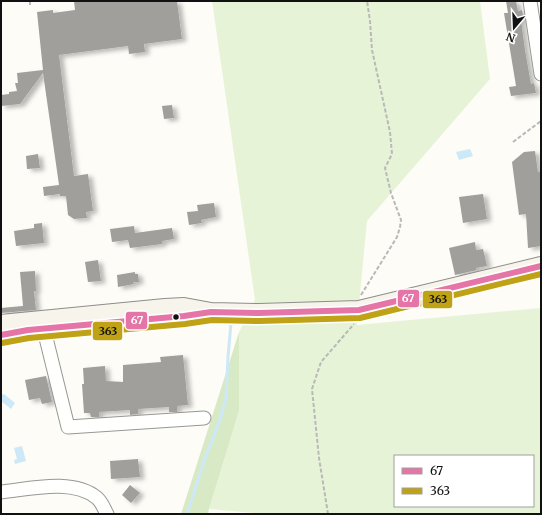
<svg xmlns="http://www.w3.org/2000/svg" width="542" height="515" font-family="Merriweather,serif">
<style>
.green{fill:#e7f3d7;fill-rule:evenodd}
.forest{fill:#d8eac5}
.water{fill:#cde8f7}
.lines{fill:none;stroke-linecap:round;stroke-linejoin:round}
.stream{stroke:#cde8f7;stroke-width:3}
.building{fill:#a19f9c;filter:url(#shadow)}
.minor-casing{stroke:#979795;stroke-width:15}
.secondary-casing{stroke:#8e8d8b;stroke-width:20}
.path{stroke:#b9b9b8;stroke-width:2;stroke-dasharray:4 2;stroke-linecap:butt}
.minor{stroke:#fffffe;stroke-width:13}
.secondary{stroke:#f6f4eb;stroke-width:18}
.bus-1-casing{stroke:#fff;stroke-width:9}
.bus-2-casing{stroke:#fff;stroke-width:9}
.bus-1{stroke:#e675a7;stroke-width:6}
.bus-2{stroke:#bfa215;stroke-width:6}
.bus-dot{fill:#111;stroke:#fff;stroke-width:1.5}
.line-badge{stroke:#fff;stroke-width:1.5}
.badge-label{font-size:11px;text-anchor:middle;font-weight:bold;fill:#fff}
.pale-badge-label{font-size:11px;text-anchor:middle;font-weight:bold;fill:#111}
</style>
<defs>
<filter id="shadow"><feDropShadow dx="4.5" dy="2.5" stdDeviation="2" flood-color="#0004"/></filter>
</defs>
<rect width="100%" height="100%" fill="#fdfcf7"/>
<path class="green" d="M212,1H480L490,79L367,221L357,325L541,308V514H263L209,509L239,411V332L255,300ZM395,456H533V506H395Z"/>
<polygon class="forest" points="239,332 239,411 209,509 208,514 181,514"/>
<g class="water">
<polygon points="470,149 473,156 459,160 456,152"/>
<polygon points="4,394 15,403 11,409 1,401 1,395"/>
<polygon points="22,446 26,461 15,464 14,460 17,459 14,448"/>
</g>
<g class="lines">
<polyline class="stream" points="187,514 206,455 219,423 226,397 228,357 231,323"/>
</g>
<g class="building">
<polygon points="74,1 177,1 182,39 144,44 145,52 129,54 128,46 59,55 74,176 88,174 93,211 86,212 87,218 74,219 68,215 66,196 60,196 60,194 44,196 43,187 59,185 43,73 20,104 1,106 1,95 9,94 9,92 17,91 15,83 18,83 17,73 43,70 37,12 53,10 53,13 75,10"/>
<polygon points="506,1 516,1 518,11 522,10 524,20 521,20 525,50 531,84 534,83 536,93 511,96 509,87 516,86 504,13 508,13"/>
<polygon points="172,105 174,118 164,119 162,106"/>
<polygon points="535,151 538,172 541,171 541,246 528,248 526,214 519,215 512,162 524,152"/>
<polygon points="38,154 40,168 27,169 26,156"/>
<polygon points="483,194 487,219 463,223 459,197"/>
<polygon points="214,203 216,217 201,220 202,223 189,225 187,212 198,211 197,205"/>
<polygon points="42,223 44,243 16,246 14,231 34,228 34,224"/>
<polygon points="134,226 135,233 172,228 174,239 162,241 162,244 130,248 128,240 112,242 110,229"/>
<polygon points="475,242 476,250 483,249 487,266 476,268 477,270 455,275 449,248"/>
<polygon points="98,260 101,281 88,282 85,262"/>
<polygon points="35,271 36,291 34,291 36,310 1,313 1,308 23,306 20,272"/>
<polygon points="135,272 135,274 138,274 139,282 133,282 134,284 118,287 117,275"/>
<polygon points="183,355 188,405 177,406 177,412 169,412 169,407 138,409 138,414 130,415 130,410 99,412 99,417 91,417 90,413 84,413 82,384 84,384 83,368 105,366 106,381 123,382 123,365 161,362 160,357"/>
<polygon points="46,376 52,402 42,404 40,398 29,400 25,380"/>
<polygon points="138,459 140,477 111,479 110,461"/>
<polygon points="130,485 140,493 131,503 122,495"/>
</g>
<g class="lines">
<defs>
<g id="minor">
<polyline points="530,1 541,74"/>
<polyline points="46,338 68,427 204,418"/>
<path d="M1,492C30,489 73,478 97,498C102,502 104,509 107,514"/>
</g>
<polyline id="secondary" points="1,324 165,308 184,307 211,312 259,313 359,310 541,266"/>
</defs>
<use href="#minor" class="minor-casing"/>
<use href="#secondary" class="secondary-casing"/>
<g class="path">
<polyline points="30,1 30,6"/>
<polyline points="541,112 541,113"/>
<polyline points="513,142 541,121"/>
<polyline points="361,295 397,237 400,227 401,220 391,193 385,168 392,154 390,132 372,50 370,21 367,1"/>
<polyline points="58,337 81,335 98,330"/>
<polyline points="1,343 35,339"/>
<polyline points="328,514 319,458 312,389 321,362 354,324"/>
</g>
<use href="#minor" class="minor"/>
<use href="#secondary" class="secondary"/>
<defs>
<polyline id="bus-1" points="1,335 28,330 184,316 211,312 259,313 359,310 541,266"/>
<polyline id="bus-2" points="2,343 29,338 185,324 212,320 259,321 360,318 541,274"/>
</defs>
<use href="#bus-1" class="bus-1-casing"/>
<use href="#bus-2" class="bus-2-casing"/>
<use href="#bus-1" class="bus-1"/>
<use href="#bus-2" class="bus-2"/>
</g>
<circle class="bus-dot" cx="176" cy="317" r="3.5"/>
<g class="line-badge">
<rect x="397" y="289" width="23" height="19" rx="4" fill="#e675a7"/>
<rect x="422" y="290" width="31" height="19" rx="4" fill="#bfa215"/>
<rect x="125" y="311" width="23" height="19" rx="4" fill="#e675a7"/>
<rect x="92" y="321" width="31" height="20" rx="4" fill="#bfa215"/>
</g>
<g class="badge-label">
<text x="408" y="302">67</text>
<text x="137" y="324">67</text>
</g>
<g class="pale-badge-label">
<text x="438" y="303">363</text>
<text x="108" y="335">363</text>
</g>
<rect width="542" height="515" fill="none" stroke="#111111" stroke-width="4"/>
<rect x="394" y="455" width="140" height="52" fill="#ffffff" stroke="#a0a0a0"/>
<rect x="402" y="468" width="20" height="6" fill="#e675a7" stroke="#a0a0a0"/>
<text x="430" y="475" font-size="12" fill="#111111">67</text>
<rect x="402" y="488" width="20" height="6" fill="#bfa215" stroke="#a0a0a0"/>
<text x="430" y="495" font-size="12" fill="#111111">363</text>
<g transform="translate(514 28) rotate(199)" stroke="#ffffff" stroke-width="3" paint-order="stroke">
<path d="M0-3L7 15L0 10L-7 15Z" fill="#111111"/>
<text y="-6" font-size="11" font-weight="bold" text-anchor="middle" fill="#111111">N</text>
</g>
</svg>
